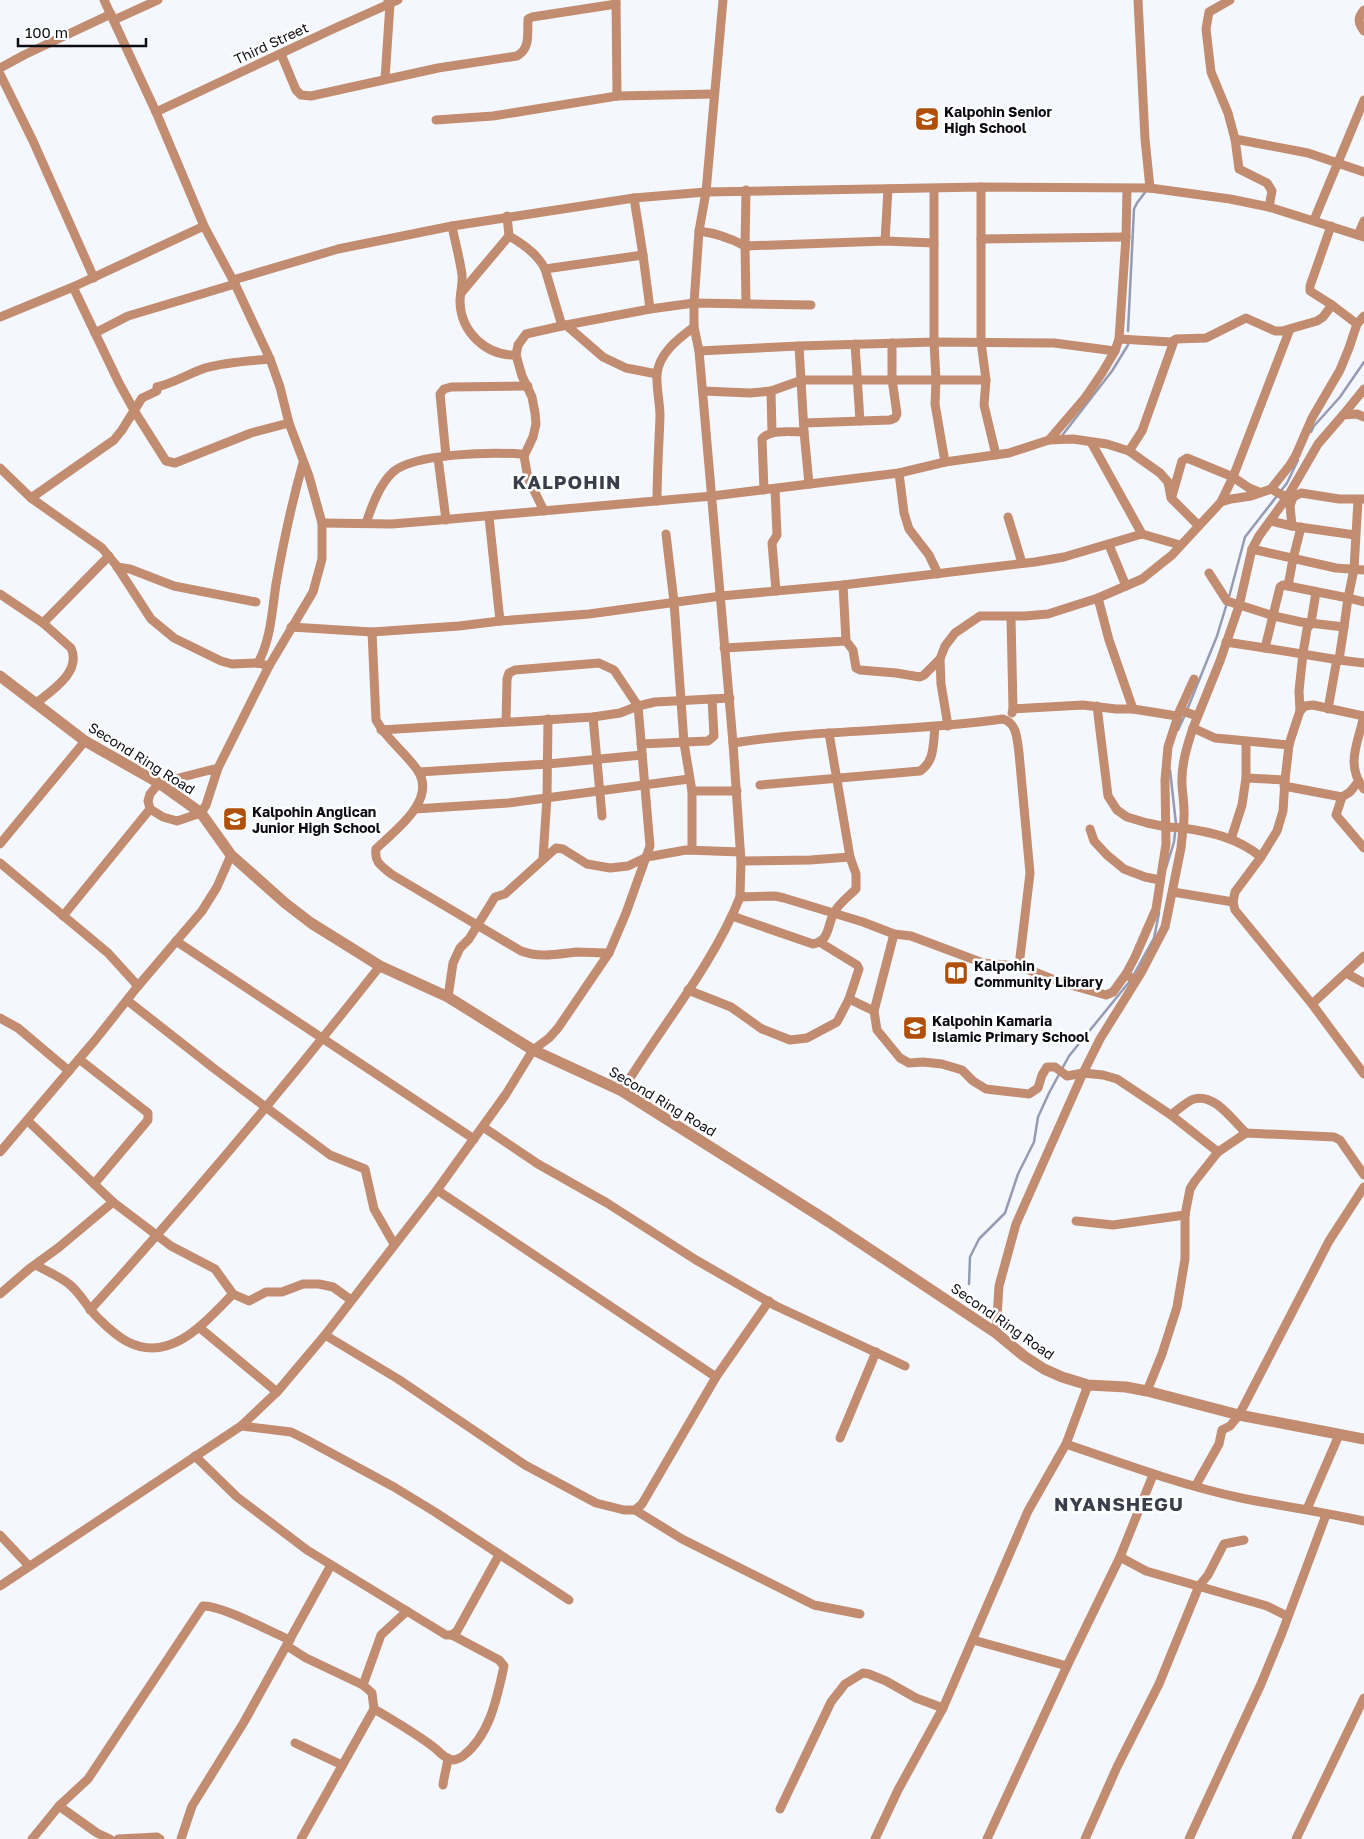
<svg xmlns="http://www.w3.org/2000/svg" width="1364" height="1839" font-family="'Golos Text',sans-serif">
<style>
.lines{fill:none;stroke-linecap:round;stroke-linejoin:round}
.stream{stroke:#949bb3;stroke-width:2.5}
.minor{stroke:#c28c70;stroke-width:9}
.tertiary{stroke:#c28c70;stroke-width:11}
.labels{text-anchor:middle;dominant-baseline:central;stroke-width:5;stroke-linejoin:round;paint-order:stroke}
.street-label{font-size:14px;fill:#0c0e13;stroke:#fff}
.poi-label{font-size:14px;font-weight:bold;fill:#0c0e13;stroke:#fff;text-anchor:start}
.district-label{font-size:19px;font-weight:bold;letter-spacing:1px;fill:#3a3d4a;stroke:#fff}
</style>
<rect width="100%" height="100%" fill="#f5f7fe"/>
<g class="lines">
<g class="stream">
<polyline points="1128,331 1134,209 1137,203 1146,191"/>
<polyline points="1311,432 1314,426 1340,397 1364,362"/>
<polyline points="1061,437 1112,371 1128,345"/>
<polyline points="1229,597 1245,537 1287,483 1298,460"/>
<polyline points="1187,710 1217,636 1227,603"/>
<polyline points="1178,730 1185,715"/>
<polyline points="1166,868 1174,842 1176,824 1170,770"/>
<polyline points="1133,976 1154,938 1159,913"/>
<polyline points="969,1284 970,1257 979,1239 1005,1213 1018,1174 1034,1142 1038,1117 1049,1093 1069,1056 1130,981"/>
</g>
<g class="minor">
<polyline points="104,0 156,112 204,226 235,284 270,359 280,387 289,423 309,476 322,523 322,559 313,592 269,666 218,768 206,805 201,813 177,821 163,817 150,809 148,801 150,794 159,783 218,768"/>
<polyline points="616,0 617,96"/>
<path d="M723,0L706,192L699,231L694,303V327L699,351L733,743C822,729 913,732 1003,719C1017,723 1017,739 1019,753L1030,873L1019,966"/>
<polyline points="1138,0 1145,139 1150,188"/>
<polyline points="1230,0 1209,12 1206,29 1211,72 1228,113 1235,139 1239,169 1267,183 1272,191 1269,207"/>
<path d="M1364,10C1357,18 1358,23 1364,31"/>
<polyline points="114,20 158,0"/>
<path d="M281,54L296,90L301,95L311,96L438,68L517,56C531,48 527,33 528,19L532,17L616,4"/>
<polyline points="0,68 24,55 111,14"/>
<polyline points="0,74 33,141 94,278"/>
<polyline points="385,79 390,4 388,0"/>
<polyline points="156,112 333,29 398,0"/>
<polyline points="436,120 493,116 617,96 714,94"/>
<polyline points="1235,139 1308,153 1364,172"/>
<polyline points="981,187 981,342 986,380 984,405 996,455"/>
<polyline points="934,189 934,342 936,380 935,404 945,462"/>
<polyline points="746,190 745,246 885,241 934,243"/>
<polyline points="634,198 643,255 650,309"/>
<path d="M507,216L509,236C523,244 538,254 545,269L562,326"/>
<polyline points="1314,220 1364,100"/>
<path d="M452,226C455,242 460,259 462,275C463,284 460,293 460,302C461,332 486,356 516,355L518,345L526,334L566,325L603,357L626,368L657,374"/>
<polyline points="1331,226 1310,286 1310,291 1332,305"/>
<path d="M699,231C716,233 730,238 745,246L746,303"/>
<polyline points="1358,235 1364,221"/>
<polyline points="981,239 1126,237"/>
<polyline points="885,241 888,189"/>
<polyline points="545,269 643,255"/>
<polyline points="233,280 338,249 452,226 634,198 706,192 981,187 1150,188 1230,199 1269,207 1364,237"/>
<polyline points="73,287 119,383 135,412 166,461 175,463 251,433 289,423"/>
<polyline points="461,293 509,236"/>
<polyline points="0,317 73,287 204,226"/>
<polyline points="566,325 650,309 694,303 811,305"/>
<polyline points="95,333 128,316 235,284"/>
<polyline points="1119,339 1171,342 1176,339 1206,338 1246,318 1275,331 1282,331 1317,321 1323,317 1332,305 1357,324"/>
<polyline points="855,344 860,421"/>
<polyline points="799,346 804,432 809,484"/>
<polyline points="699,351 799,346 934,342 1054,343 1115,351"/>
<polyline points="516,355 522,376 532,397 535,413 536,424 533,437 524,456 528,478 544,511"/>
<polyline points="703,391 750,393 771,391 802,380 986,380"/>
<polyline points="771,391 772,433"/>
<polyline points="1343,415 1364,389"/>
<polyline points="804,423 890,420 895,418 897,414 892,379 892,343"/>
<polyline points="1049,440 1073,439 1107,444 1129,451 1160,473 1168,482 1171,498 1198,525"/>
<polyline points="1091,442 1142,534"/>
<polyline points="1129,451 1142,431 1174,341"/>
<polyline points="446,456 440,394 444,389 451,387 528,386"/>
<polyline points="438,458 446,520"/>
<polyline points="0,468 31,498 102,548 116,565 151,619 174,638 221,661 232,664 258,663 269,666"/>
<polyline points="899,473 904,513 909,529 929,555 938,574"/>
<polyline points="775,489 777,535 772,543 776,591"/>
<polyline points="1271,489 1290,465 1296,455 1312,418 1340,370 1349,348 1357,324 1364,316"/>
<path d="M764,490L762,439C770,429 791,432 804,432"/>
<polyline points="1172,496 1182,461 1187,458 1233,477 1249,488 1259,492"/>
<polyline points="1293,497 1290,506 1292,526 1355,535"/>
<path d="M31,498L114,440L122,430L142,398L157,391V387C174,383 188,374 205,368C226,362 249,361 270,359"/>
<polyline points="1358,500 1354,569 1348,598 1364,602"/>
<path d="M657,501C657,473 659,445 660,416C660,403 656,387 657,374C659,353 678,339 694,327"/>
<polyline points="1221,502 1233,477 1290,329"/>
<polyline points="489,517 500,621"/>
<polyline points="1008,517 1022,563"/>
<polyline points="1270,521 1292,526"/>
<polyline points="322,523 392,524 440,520 712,496 899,473 945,462 1009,453 1049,440 1085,398 1102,373 1115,351 1119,339 1126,237 1127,189"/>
<path d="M366,523C372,506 379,485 393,472C415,453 492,452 521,454L524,456"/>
<polyline points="666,534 674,602 684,743 692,791 692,850"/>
<polyline points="1109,545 1126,586"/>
<polyline points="1252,549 1336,568 1364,570"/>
<polyline points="117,567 130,569 174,586 256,602"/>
<polyline points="1209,573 1227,601 1274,616 1301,622 1344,627 1348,598 1288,586"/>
<path d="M0,594L43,623L71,648C82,672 51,691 35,704"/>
<polyline points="1098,598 1109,640 1133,709"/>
<polyline points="1011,617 1013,709 1012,713"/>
<polyline points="43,623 109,556"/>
<polyline points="291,627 372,632 459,626 500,621 589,614 721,596 843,585 1035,562 1064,557 1142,534 1180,545"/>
<path d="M372,632L376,720C387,740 406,753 418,771C437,801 394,831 376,849C374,863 382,866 391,874L521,951C539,958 558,954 576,952C587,952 598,953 609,953"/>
<polyline points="846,641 853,650 856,668 860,670 896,673 920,677 924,675 940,659"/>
<polyline points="1226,642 1265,648 1280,587 1283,585 1288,586 1293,559 1301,527"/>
<polyline points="724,648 846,641 843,585"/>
<polyline points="1265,648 1339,660 1344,627"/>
<polyline points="1339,660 1364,663"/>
<path d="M258,663C271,639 272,611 276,584C283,544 292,502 303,463"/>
<polyline points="1194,679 1180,710 1197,716"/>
<polyline points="1013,709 1083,705 1116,709 1133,709 1177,716"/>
<polyline points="1328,709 1337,659"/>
<polyline points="1300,711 1299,691 1303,653 1307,629 1311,623 1316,592"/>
<polyline points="1364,716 1313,705 1305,706 1300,711 1292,735 1289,745 1285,780 1283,811 1277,831 1261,857 1235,892 1233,902 1235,910 1312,1004 1364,1074"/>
<path d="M1364,716C1358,743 1345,765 1364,789"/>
<polyline points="593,717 602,816"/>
<polyline points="948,726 941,684 940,659 945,646 955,633 980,616 1025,616 1048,614 1098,598 1142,579 1172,555 1221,502 1231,499 1251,496 1271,489 1282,495 1293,497 1301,493 1339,499 1364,499"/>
<polyline points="1193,728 1220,661 1239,606 1252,549 1259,536 1288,496 1318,444 1343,415 1357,414 1364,417"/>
<polyline points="381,730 593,717 620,713 638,706 655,702 730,698"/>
<polyline points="1246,742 1246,778 1285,780"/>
<polyline points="733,743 741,861 740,897 775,896 784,898 863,922 894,934 911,936 983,963 1019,966 1060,982 1106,995 1113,992 1126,974 1135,981"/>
<polyline points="641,744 708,741 714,736 712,699"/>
<polyline points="419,772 548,764 642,755"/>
<path d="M760,785L920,771C935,761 933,744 935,727"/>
<polyline points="1284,786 1342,797 1350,792 1358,782"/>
<polyline points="692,791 737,791"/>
<polyline points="1342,797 1336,815 1364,848"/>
<polyline points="415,809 508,803 689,779"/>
<polyline points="1090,829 1094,841 1107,855 1124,869 1145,877 1160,880"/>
<polyline points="1231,839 1242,805 1246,778"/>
<polyline points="0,844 85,741"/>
<path d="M1261,857C1238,838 1211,832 1183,828C1186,812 1183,800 1182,785C1181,765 1187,746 1193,728L1215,738L1289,745"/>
<polyline points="543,858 547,797 548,719"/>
<polyline points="741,861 810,860 850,857"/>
<polyline points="0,863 108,953 138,986"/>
<polyline points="1173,892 1233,902"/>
<polyline points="63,916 150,809"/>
<path d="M732,916L813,944C830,941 827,925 834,913C838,904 849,896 856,889V874L850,857L829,733"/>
<polyline points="894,934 874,1011 877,1030 900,1058 909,1063 923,1062 942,1064 962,1070 973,1081 986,1089 1029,1094 1038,1088 1042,1075 1047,1067 1055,1067 1067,1076 1083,1073 1103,1075 1117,1079 1171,1115 1218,1152"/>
<polyline points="176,941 474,1139"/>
<polyline points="1346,973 1364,983"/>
<polyline points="1126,974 1135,957 1156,909 1166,844 1165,780 1168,747 1180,710"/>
<polyline points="688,990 731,1007 762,1029 790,1040 807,1038 837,1022 849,999 859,969 857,965 821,943"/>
<polyline points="448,997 453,963 460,948 469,939 495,897 505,894 556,848 563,849 587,864 610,868 628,866 647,857 686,850 740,852"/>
<polyline points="849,999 874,1011"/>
<polyline points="128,1001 216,1070 330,1155 365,1169 374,1209 394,1244"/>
<polyline points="1312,1004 1364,956"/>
<polyline points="0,1018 18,1028 69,1071"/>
<polyline points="79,1059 148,1113 148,1120 94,1184"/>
<path d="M622,1091C660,1028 713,965 740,897"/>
<path d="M1171,1115C1178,1110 1187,1101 1194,1099C1215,1093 1233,1121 1246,1133"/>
<polyline points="28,1121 113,1202 171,1246 215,1269 233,1294 249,1301 266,1292 282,1292 303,1284 319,1284 333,1287 351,1300"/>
<polyline points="483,1127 538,1164 607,1203 696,1260 776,1306 905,1366"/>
<polyline points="0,1152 96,1039 138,986 202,911 217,887 231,855"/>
<polyline points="437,1190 716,1377"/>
<polyline points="1076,1221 1113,1225 1185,1215"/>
<path d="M36,1265C46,1271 59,1276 69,1284C80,1292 87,1308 98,1318C106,1326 118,1337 128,1342C171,1364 206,1321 233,1294"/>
<polyline points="0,1294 29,1269 58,1248 113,1202"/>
<path d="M90,1310C191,1199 287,1084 380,966"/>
<polyline points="200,1328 277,1392"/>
<polyline points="996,1333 999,1286 1016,1224 1083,1073 1100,1039 1141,973 1165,927 1181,848 1183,828 1167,827 1147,823 1127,817 1117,810 1108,796 1097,706"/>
<polyline points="325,1335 398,1379 525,1465 596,1503 624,1510 635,1510 642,1504 716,1377 769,1301"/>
<polyline points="1147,1391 1162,1354 1177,1307 1185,1259 1185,1215 1190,1189 1195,1181 1218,1152 1246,1133 1334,1137 1340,1140 1364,1175"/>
<polyline points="241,1426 291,1432 307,1440 394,1487 435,1512 569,1600"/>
<polyline points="840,1438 876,1352"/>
<path d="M1066,1444C1124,1464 1181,1485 1241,1498C1282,1506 1323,1512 1364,1521"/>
<polyline points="195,1456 237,1497 307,1550 446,1635 452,1635 457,1631 499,1555"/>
<polyline points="1196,1485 1219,1444 1222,1430 1230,1426 1239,1415 1329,1241 1364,1187"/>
<polyline points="1307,1509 1339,1435"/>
<polyline points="635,1510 682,1539 814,1605 860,1614"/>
<polyline points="0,1535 29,1566"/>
<polyline points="1120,1557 1146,1571 1267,1606 1287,1616"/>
<polyline points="0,1586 241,1426 277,1392 325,1335 437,1190 506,1094 533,1050 549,1038 558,1028 609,953 626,913 650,846 638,706 614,670 599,663 515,670 509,673 507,679 506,722"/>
<polyline points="973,1640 1067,1666"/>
<polyline points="287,1646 306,1658 363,1685 372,1693 374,1709 301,1839"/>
<polyline points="363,1685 381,1635 407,1611"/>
<path d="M374,1709C396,1722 417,1734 436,1749C440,1753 447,1759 452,1760C456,1760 460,1758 463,1756C490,1735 497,1698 504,1666L499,1660L452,1635"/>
<polyline points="295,1743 342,1765"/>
<path d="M443,1785C444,1776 447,1767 448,1758"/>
<polyline points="59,1806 97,1833 110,1839"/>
<polyline points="780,1809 831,1702 845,1684 863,1673 869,1674 886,1681 916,1698 943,1708"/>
<path d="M32,1839L59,1806L88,1779L203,1606C221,1605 271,1632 290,1640"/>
<polyline points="118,1839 157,1837 160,1839"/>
<polyline points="181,1839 192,1806 244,1722 331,1565"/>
<polyline points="875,1839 898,1790 943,1708 1028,1511 1066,1444 1088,1385"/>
<polyline points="987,1839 1067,1666 1120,1557 1153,1475"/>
<polyline points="1085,1839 1117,1767 1159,1684 1199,1586 1208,1575 1224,1544 1244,1540"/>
<polyline points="1189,1839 1261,1684 1282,1633 1326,1515"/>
<polyline points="1296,1839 1364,1698"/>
</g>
<polyline class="tertiary" points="0,676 85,741 159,783 201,813 231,855 285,903 311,923 380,966 448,997 533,1050 622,1091 829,1222 996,1333 1024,1356 1044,1369 1062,1377 1088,1385 1126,1387 1147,1391 1239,1415 1364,1439"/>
</g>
<defs>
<symbol id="school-square" viewBox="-11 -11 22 22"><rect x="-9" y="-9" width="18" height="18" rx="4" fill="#b04f08" stroke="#fff"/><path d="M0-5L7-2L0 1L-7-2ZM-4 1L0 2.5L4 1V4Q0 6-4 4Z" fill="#fff"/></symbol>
<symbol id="library-square" viewBox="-11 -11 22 22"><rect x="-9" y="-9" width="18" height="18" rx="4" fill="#b04f08" stroke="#fff"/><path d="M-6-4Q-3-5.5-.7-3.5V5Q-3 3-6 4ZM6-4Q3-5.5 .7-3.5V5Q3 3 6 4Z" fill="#fff"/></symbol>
</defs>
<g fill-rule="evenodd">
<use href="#school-square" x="913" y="105" width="28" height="28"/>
<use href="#school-square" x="221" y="805" width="28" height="28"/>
<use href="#library-square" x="942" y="959" width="28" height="28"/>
<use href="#school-square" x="901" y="1014" width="28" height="28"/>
</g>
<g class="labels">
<g class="street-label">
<text transform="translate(271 43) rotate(-25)">Third Street</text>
<text transform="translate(142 758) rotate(32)">Second Ring Road</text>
<text transform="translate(663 1101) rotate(31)">Second Ring Road</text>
<text transform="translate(1003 1321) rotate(35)">Second Ring Road</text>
</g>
<g class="poi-label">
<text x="944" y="111">Kalpohin Senior<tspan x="944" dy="16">High School</tspan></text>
<text x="252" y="811">Kalpohin Anglican<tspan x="252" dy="16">Junior High School</tspan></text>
<text x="974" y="965">Kalpohin<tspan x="974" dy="16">Community Library</tspan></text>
<text x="932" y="1020">Kalpohin Kamaria<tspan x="932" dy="16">Islamic Primary School</tspan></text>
</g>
<g class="district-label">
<text x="567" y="481">KALPOHIN</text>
<text x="1119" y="1503">NYANSHEGU</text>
</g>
</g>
<path d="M18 38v8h128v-8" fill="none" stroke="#0c0e13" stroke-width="2.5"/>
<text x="25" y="38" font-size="15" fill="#0c0e13" stroke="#ffffff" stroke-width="4" paint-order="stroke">100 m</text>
</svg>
